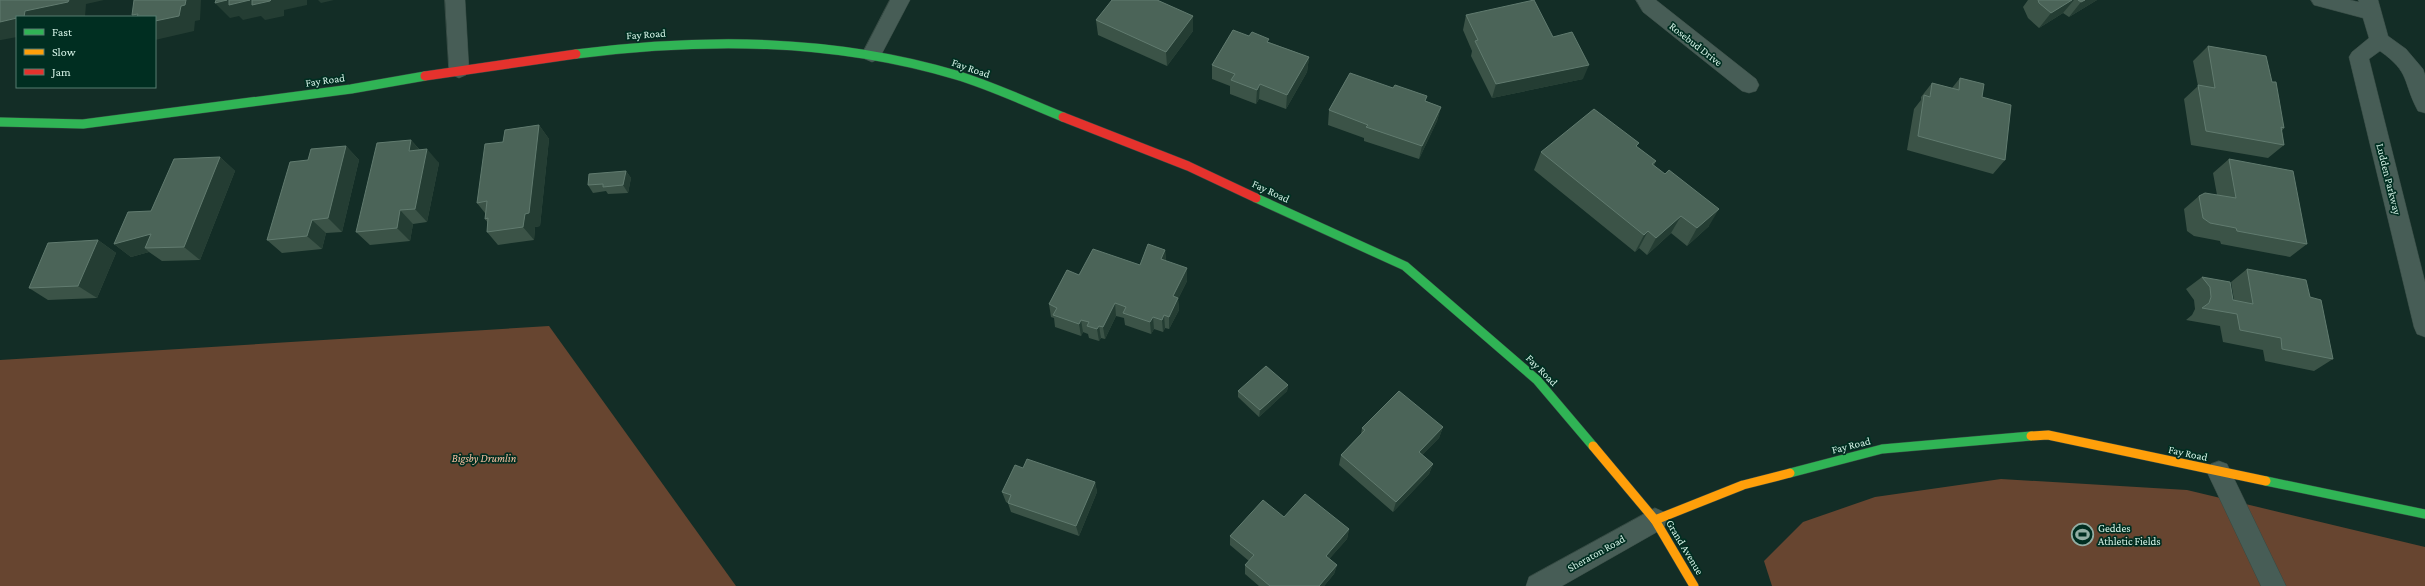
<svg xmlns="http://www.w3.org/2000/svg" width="2425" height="586" font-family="'Crimson Pro',serif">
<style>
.green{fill:#674530}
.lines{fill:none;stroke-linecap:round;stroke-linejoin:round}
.lane-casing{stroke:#364a43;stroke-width:1}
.street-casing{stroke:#364a43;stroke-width:1}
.fast-casing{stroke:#364a43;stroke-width:10}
.slow-casing{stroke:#364a43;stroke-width:10}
.jam-casing{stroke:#364a43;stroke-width:10}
.lane{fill:#475d56;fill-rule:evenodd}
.street{fill:#475d56;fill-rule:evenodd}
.fast{stroke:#30b455;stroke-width:9}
.slow{stroke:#ff9f0a;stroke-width:9}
.jam{stroke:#e5322d;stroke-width:9}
.wall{fill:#3b5347}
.shaded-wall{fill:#243d33}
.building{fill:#4b6458;stroke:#617b6f}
.labels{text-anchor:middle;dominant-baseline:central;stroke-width:3.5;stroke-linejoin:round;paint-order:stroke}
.street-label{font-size:11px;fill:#d6f4e8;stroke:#002e21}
.park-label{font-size:11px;font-style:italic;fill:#fdc3a4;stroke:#002e21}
.poi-label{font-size:11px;fill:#d6f4e8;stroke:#002e21;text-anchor:start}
</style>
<rect width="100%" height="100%" fill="#132d26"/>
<g class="green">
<polygon points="549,326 736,586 0,586 0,360"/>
<polygon points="2001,479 2187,490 2425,547 2425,586 1772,586 1764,561 1803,522 1875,497"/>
</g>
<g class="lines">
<defs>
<polygon id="lane" points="2219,461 2227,464 2286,586 2261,586 2207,472 2211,464"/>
<g id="street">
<polygon points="445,0 465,0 469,70 466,75 459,78 452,75 449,70"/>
<polygon points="890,0 910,0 879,59 872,62 865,59 862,54"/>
<polygon points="1636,0 1656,0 1756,79 1759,85 1756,91 1749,93 1742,91 1643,12"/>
<path d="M2311,0H2350L2359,2L2358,0H2378L2388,36L2406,49L2423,69L2425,75V113L2418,111C2402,81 2411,73 2380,51L2369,59L2425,282V337L2417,334L2414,327L2349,57L2352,52L2369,38L2363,18L2314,5Z"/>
<polygon points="1655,508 1664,512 1667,520 1664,528 1562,586 1526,586 1529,577"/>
</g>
<g id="fast">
<path d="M576,54C704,38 831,38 956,75C993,86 1028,103 1063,117"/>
<polyline points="0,122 83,124 351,89 425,76"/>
<polyline points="1256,198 1405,266 1537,380 1593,446"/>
<polyline points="1790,473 1882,449 2031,436"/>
<polyline points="2266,481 2425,514"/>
</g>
<g id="slow">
<polyline points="2031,436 2048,435 2266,481"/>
<polyline points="1593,446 1655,520 1694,586"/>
<polyline points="1655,520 1743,485 1790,473"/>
</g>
<g id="jam">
<polyline points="425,76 576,54"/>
<polyline points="1063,117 1188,166 1256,198"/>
</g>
</defs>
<use href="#lane" class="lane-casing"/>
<use href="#street" class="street-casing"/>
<use href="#fast" class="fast-casing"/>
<use href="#slow" class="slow-casing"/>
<use href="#jam" class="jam-casing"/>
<use href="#lane" class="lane"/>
<use href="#street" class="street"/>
<use href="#fast" class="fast"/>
<use href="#slow" class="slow"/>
<use href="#jam" class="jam"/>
</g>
<g class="wall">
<polygon points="2028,0 2097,0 2069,17 2063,13 2039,28 2028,18 2023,7"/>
<polygon points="1466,15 1553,37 1583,79 1492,98 1471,56 1472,51 1463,30"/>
<polygon points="1096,20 1193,31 1167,66 1098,35"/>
<polygon points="1249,36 1269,42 1309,57 1307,72 1286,109 1259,99 1256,104 1230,94 1230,86 1212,79 1212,65"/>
<polygon points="2208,46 2272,82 2284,128 2282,131 2284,145 2268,158 2191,145 2184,99 2198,86 2193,61"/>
<polygon points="1960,78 1982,97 2005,160 1993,174 1907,150 1914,109 1921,100 1921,97 1932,83 1952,88"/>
<polygon points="1426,101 1441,107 1437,121 1419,159 1364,141 1364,138 1328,125 1329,110"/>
<polygon points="539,125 549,139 540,226 535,227 534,240 498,245 487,232 488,223 485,219 485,213 477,203 503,142"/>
<polygon points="411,140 420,150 439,163 427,222 413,224 410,241 370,245 356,232"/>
<polygon points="346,146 359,160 342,232 326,233 322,249 282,253 267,240 308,160"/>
<polygon points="1637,147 1656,161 1654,165 1709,226 1687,246 1671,233 1647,255 1639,248 1635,252 1534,170 1541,152"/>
<polygon points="220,157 235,171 200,260 162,261 149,252 131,257 114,244 151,211"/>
<polygon points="2229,159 2307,244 2290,257 2221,244 2220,241 2194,236 2187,231 2184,209 2199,196 2217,195 2213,173"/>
<polygon points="626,171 631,178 628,193 608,194 606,191 593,193 588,185"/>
<polygon points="98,240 116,253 97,298 48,300 29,288"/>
<polygon points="1165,250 1166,261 1187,281 1178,299 1179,310 1169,329 1165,328 1163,332 1154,329 1151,334 1125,325 1124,318 1116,316 1105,339 1101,338 1099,341 1089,338 1088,334 1083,332 1081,336 1055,327 1054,318 1051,317 1049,304 1079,275 1140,265"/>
<polygon points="2247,269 2310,297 2333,359 2314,371 2265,361 2263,350 2223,342 2220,326 2186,320 2192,315 2195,309 2194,300 2186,289 2202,277 2234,300 2231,282"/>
<polygon points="1288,385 1287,391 1259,417 1238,397 1238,391"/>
<polygon points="1443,427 1439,438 1422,455 1433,464 1429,474 1393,512 1339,465 1341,455 1361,434 1362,428"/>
<polygon points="1023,468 1095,482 1097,492 1079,536 1011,512 1008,503 1006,502 1002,492"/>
<polygon points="1284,517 1349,529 1347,539 1329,559 1337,565 1334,574 1324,586 1259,586 1245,574 1245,565 1249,561 1230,545 1230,536"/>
</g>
<g class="shaded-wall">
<polygon points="69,0 104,0 86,4 85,17 22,17 25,11"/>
<polygon points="186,0 201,0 200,20 195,21 194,31 155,40 155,21"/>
<polygon points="227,0 307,0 307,5 284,10 284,16 265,20 261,16 243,20 239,16 230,18 215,3"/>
<polygon points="318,0 334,0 321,3"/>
<polygon points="2072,0 2074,0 2063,13 2039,28 2051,13"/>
<polygon points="2085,0 2097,0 2069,17 2081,2"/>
<polygon points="138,14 141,17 133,17 132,15"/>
<polygon points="1193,16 1193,31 1167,66 1166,52"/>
<polygon points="17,18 17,37 1,40 0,40 0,22"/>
<polygon points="1309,57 1307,72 1286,109 1287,95"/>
<polygon points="1589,65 1583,79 1492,98 1496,84"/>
<polygon points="1260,84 1259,99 1256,104 1257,90"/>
<polygon points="1441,107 1437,121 1419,159 1422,146"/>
<polygon points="539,125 549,139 540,226 535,227 534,240 523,227"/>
<polygon points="411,140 423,154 409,151"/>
<polygon points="346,146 359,160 342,232 328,218"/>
<polygon points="427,149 439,163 427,222 415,209"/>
<polygon points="220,157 235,171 200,260 184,247"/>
<polygon points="626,171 631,178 628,193 623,185"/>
<polygon points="1719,209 1709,226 1687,246 1697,228"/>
<polygon points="400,210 413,224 410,241 397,228"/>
<polygon points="1681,216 1671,233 1647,255 1656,238"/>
<polygon points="312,220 326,233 322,249 307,236"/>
<polygon points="1648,231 1639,248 1635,252 1644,235"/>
<polygon points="151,234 145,248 149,252 131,257 114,244"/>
<polygon points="98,240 116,253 97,298 78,286"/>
<polygon points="1165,250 1166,263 1161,259"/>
<polygon points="1187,268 1187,281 1178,299 1179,310 1169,329 1169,317 1173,296"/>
<polygon points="1115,303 1116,316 1105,339 1103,327"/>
<polygon points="1164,315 1165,328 1163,332 1162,320"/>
<polygon points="1153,317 1154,329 1151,334 1150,322"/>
<polygon points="1081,320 1083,332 1081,336 1079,324"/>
<polygon points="1099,326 1101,338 1099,341 1097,329"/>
<polygon points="1288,385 1287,391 1259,417 1260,410"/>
<polygon points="1443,427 1439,438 1415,462 1419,452"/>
<polygon points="1433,464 1429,474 1393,512 1396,502"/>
<polygon points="1095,482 1097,492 1079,536 1076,526"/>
<polygon points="1349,529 1347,539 1324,565 1326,556"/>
<polygon points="1337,565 1334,574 1324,586 1319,586"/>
</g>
<g class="building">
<polygon points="0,0 69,0 68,2 25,11 24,17 17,17 17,18 0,22"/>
<polygon points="134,0 186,0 185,5 181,6 179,16 155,21 155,17 137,17 138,14 132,15"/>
<polygon points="216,0 227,0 215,3"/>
<polygon points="229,0 250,0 229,5"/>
<polygon points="252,0 271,0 270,1 252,5"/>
<polygon points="1112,0 1157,0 1193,16 1166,52 1096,20"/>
<polygon points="1534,0 1553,37 1572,32 1589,65 1496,84 1475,41 1478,40 1466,15"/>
<polygon points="2038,0 2072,0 2051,13 2039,3"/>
<polygon points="2078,0 2085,0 2081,2"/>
<polygon points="1233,30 1249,36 1252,32 1269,39 1267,42 1309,57 1287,95 1260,84 1257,90 1231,80 1235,74 1212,65"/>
<polygon points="2208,46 2266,56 2272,82 2276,82 2284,128 2281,127 2284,145 2206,131 2198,85 2215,88"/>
<polygon points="1350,73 1393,88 1395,85 1427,96 1425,101 1441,107 1422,146 1366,127 1368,125 1329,110"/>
<polygon points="1960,78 1984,84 1982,97 2011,105 2005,160 1918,136 1924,95 1930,97 1932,83 1959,90"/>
<polygon points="1594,109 1639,143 1636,146 1656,161 1652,164 1665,174 1669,170 1719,209 1697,228 1681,216 1656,238 1648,231 1644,235 1541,152"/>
<polygon points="539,125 529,213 525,214 523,227 487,232 488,218 485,219 487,201 477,203 485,144 503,142 505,130"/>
<polygon points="411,140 409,151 427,149 415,209 400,210 397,228 356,232 377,143"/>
<polygon points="346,146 328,218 312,220 307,236 267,240 290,162 308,160 311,149"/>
<polygon points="220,157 184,247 145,248 151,234 114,244 128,212 151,211 174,159"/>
<polygon points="2229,159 2293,171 2307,244 2237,231 2236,228 2210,223 2203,218 2199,196 2205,193 2236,198"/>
<polygon points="626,171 623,185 603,187 603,184 588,185 589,174"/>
<polygon points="98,240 78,286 29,288 48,243"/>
<polygon points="1148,244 1165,250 1161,259 1187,268 1173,296 1178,298 1169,317 1164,315 1162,320 1153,317 1150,322 1123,313 1126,307 1115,303 1103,327 1099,326 1097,329 1087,326 1089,322 1081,320 1079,324 1053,315 1057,308 1049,304 1067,270 1079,275 1093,249 1140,265"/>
<polygon points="2247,269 2306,280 2310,297 2321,300 2333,359 2282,349 2281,338 2240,330 2237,314 2202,308 2209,303 2211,297 2210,287 2202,277 2230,282 2233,300 2253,304"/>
<polygon points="1266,366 1288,385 1260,410 1238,391"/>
<polygon points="1399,391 1443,427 1419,452 1433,464 1396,502 1341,455 1365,430 1362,428"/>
<polygon points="1027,459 1095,482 1076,526 1008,503 1011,495 1002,492 1015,465 1023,468"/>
<polygon points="1305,494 1349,529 1326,556 1337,565 1319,586 1270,586 1245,565 1254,555 1230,536 1263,500 1284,517"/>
</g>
<defs>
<symbol id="stadium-ring" viewBox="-11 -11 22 22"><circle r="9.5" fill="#002e21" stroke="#92aea4" stroke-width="1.5"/><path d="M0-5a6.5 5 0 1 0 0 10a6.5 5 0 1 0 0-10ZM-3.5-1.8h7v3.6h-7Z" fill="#92aea4"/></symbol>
</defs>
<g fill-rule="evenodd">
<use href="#stadium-ring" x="2070" y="522" width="25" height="25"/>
</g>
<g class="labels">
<g class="street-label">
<text transform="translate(646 34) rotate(-4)">Fay Road</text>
<text transform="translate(1696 44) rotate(38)">Rosebud Drive</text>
<text transform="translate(971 68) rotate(19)">Fay Road</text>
<text transform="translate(325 80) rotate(-8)">Fay Road</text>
<text transform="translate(2389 179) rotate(76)">Ludden Parkway</text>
<text transform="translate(1271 191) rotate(25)">Fay Road</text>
<text transform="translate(1542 370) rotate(45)">Fay Road</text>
<text transform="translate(1851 445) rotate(-14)">Fay Road</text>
<text transform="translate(2188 453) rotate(12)">Fay Road</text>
<text transform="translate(1685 547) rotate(59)">Grand Avenue</text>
<text transform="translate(1596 553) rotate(-29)">Sheraton Road</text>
</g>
<g class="park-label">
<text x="484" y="458">Bigsby Drumlin</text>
</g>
<g class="poi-label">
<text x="2098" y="528">Geddes<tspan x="2098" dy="13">Athletic Fields</tspan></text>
</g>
</g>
<rect x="16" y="16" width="140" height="72" fill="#002e21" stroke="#567d71"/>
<rect x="24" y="29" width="20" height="6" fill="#30b455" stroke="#567d71"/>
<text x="52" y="36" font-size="12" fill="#d6f4e8">Fast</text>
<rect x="24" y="49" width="20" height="6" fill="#ff9f0a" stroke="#567d71"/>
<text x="52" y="56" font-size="12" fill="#d6f4e8">Slow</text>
<rect x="24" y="69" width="20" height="6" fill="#e5322d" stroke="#567d71"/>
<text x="52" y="76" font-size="12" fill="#d6f4e8">Jam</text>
</svg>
